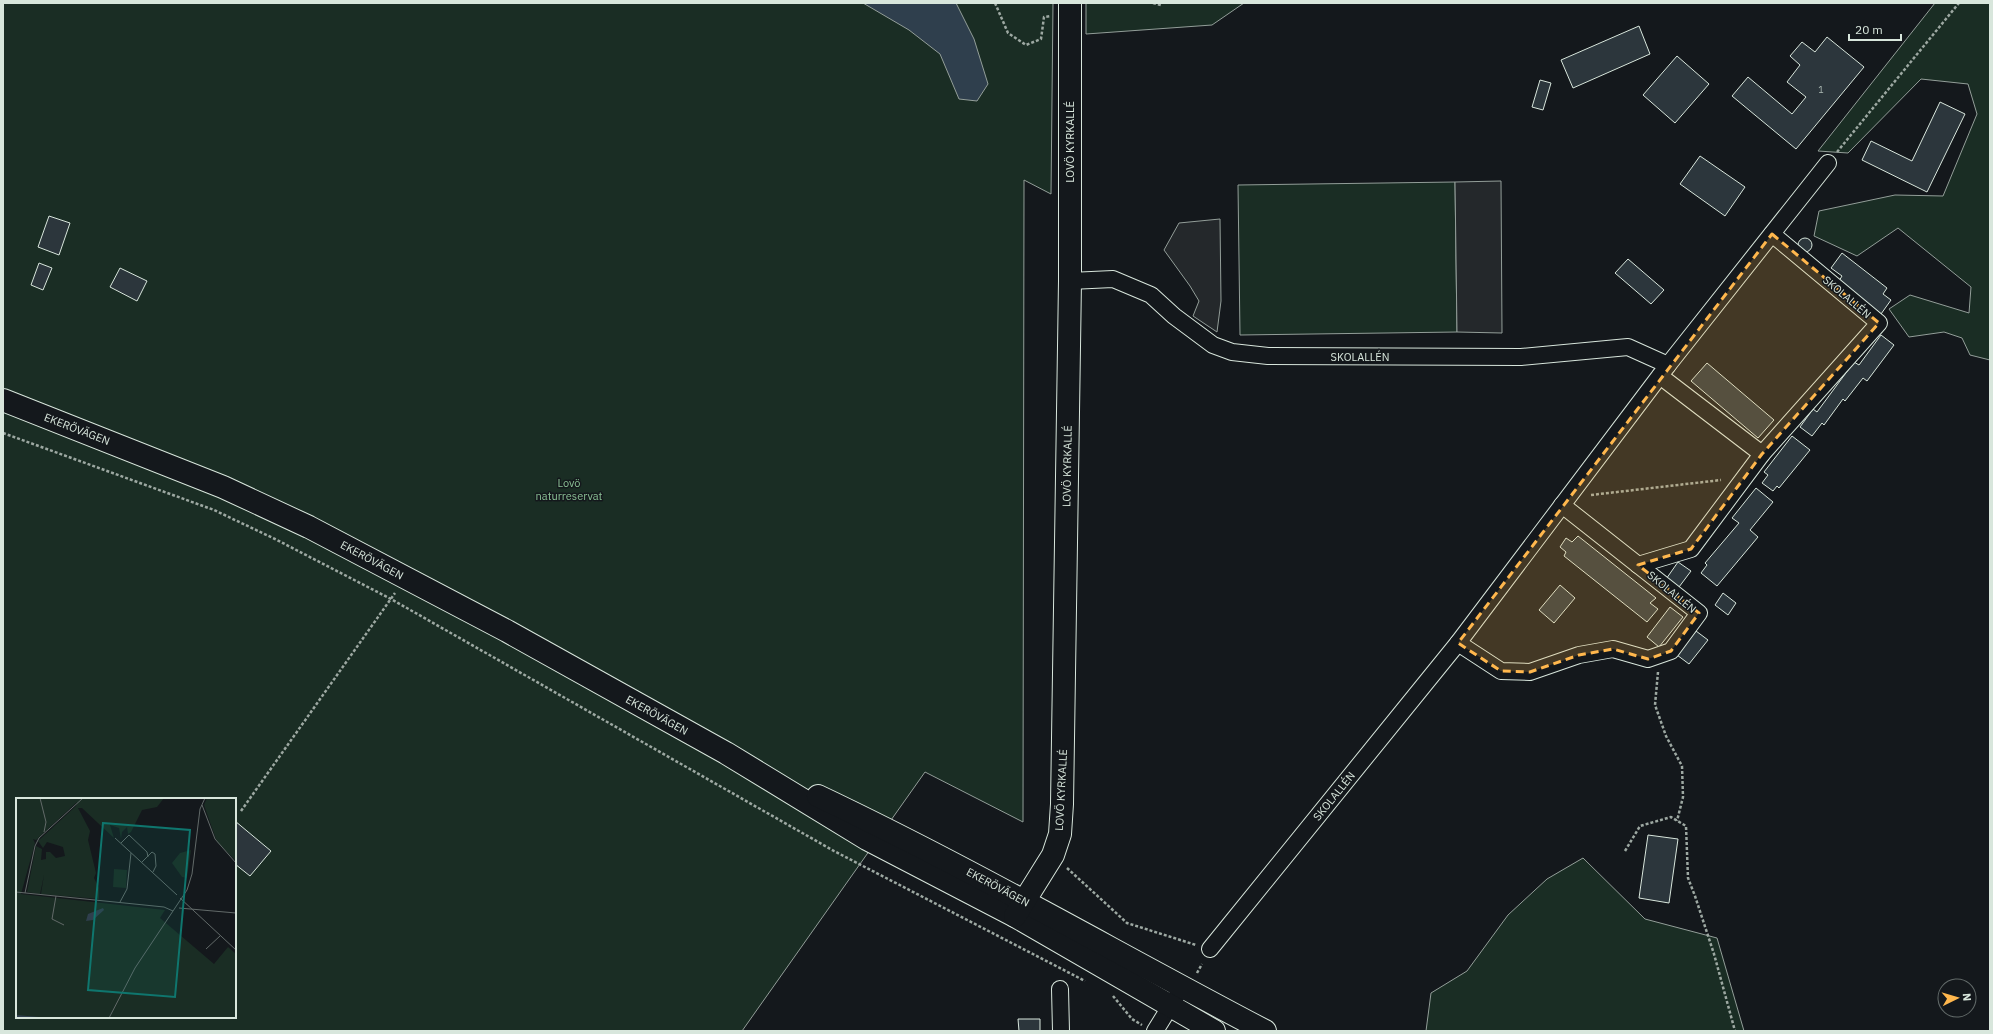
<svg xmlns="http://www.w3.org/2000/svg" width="1993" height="1034" font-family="'IBM Plex Sans',sans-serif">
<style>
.green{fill:#1a2d24;stroke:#939e99;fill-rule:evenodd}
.parking{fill:#24282b;stroke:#939e99}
.water{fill:#2f3f4d;stroke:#939e99}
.building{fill:#2c363c;stroke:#d8e6dc}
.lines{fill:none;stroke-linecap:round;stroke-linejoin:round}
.street-casing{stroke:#d8e6dc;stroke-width:18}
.secondary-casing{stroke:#d8e6dc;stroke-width:24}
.path{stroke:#9da8a2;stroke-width:2.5;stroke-dasharray:3 2;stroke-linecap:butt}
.street{stroke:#14181c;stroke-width:16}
.secondary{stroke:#14181c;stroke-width:22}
.marked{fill:#ffb74d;fill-opacity:0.2;stroke:#ffb74d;stroke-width:3;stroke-dasharray:8 5;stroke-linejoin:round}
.labels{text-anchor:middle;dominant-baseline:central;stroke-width:3;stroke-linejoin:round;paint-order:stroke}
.number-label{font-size:9px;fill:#adbab4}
.street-label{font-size:11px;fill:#d8e6dc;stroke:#14181c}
.park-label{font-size:11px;fill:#8ac095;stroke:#14181c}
.inset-river{fill:none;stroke:#2f3f4d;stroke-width:2}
.inset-road{fill:none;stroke:#626a69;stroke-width:1}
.view{fill:#0f766e;fill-opacity:0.15;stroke:#0f766e;stroke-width:2}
.inset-edge{fill:none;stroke:#d8e6dc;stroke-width:2}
</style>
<rect width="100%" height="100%" fill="#14181c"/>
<g class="green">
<path d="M3,3H1053L1051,194L1024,180L1023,822L925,772L742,1031H3ZM17,799H235V1017H17Z"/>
<polygon points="1086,3 1244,3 1212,25 1086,34"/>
<polygon points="1935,3 1990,3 1990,360 1970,355 1962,338 1944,332 1909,337 1889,309 1910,295 1969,313 1971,287 1898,228 1857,256 1814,236 1819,211 1895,195 1943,196 1977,114 1968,84 1921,79 1848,153 1818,151"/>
<polygon points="1455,182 1457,332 1240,335 1238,185"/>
<polygon points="1583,858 1645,919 1717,938 1744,1031 1426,1031 1431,993 1467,971 1508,915 1547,879"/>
</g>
<g class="parking">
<polygon points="1501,181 1502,333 1457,332 1455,182"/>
<polygon points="1220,219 1221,301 1217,332 1193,316 1199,301 1190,286 1164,250 1179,223"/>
</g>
<polygon class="water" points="863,3 956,3 974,39 988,84 977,101 959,99 940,54 909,30"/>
<g class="building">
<polygon points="1639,26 1650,54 1573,88 1561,60"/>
<polygon points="1827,37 1864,67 1796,149 1732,96 1748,77 1792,114 1806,97 1787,82 1800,65 1790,56 1802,42 1815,52"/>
<polygon points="1677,56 1709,84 1675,123 1643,95"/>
<polygon points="1540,80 1551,83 1543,110 1532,107"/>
<polygon points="1940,102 1965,114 1927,192 1862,160 1871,141 1912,161"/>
<polygon points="1700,156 1745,187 1725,216 1680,184"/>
<polygon points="49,216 70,223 59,255 38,247"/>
<circle cx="1805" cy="245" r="7"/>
<polygon points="1842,253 1887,288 1883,294 1891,300 1881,314 1839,281 1842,276 1831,268"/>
<polygon points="1628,259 1664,290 1651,304 1615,273"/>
<polygon points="39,263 52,268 43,290 31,285"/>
<polygon points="120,268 147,281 137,301 110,287"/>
<polygon points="1881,335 1894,345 1867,381 1863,378 1845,401 1843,399 1824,425 1822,423 1812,436 1800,427 1813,409 1817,412 1854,362 1859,365"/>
<polygon points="1707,363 1774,420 1758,438 1691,381"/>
<polygon points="1792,436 1810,450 1779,488 1777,486 1773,491 1762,483 1768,475 1764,472"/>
<polygon points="1756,488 1773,502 1750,530 1758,537 1717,586 1701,573 1707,565 1705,563 1739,523 1732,518"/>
<polygon points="1578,536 1656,598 1650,603 1658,609 1647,622 1564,556 1566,552 1560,547 1566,538 1572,542"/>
<polygon points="1678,562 1691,571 1676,591 1664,582"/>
<polygon points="1560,585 1575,598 1554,623 1539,610"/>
<polygon points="1723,593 1736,603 1728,615 1715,605"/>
<polygon points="1670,607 1683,617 1659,647 1647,637"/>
<polygon points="1696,631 1708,640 1689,664 1677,655"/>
<polygon points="235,821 271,851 250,876 235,864"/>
<polygon points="1648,835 1678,839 1669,903 1639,898"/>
<polygon points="1018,1019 1040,1019 1040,1031 1019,1031"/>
</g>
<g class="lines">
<defs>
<g id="street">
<polyline points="1070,281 1113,279 1151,295 1174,316 1213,345 1232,352 1268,356 1521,357 1628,347 1668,365"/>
<polyline points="1660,376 1762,454"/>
<polyline points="1638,565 1691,549 1762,454 1879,323 1772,234"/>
<polyline points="1458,643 1501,671 1530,672 1579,655 1613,649 1648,659 1671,651 1699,613 1562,505"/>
<polyline points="1210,949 1458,643 1668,365 1828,163"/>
<polyline points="1060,989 1061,1031"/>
<polyline points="1155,1031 1176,997"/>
</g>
<g id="secondary">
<polyline points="3,400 223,487 309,527 507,631 726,753 867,839 1015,916 1214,1031"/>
<path d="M818,796C970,868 1116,953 1265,1031"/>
<polyline points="1015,916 1053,855 1060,834 1062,804 1070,281 1070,3"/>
</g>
</defs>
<use href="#street" class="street-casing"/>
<use href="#secondary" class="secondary-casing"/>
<g class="path">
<polyline points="995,3 1008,33 1026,45 1041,39 1044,17 1051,16"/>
<polyline points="1153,3 1161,5"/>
<polyline points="1837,152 1959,3"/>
<polyline points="3,433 214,510 275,539 391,599 834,851 1085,981"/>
<polyline points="1591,495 1721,480"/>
<polyline points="1658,672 1655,705 1666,736 1682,766 1683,797 1677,821"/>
<polyline points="241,811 395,593"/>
<polyline points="1625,851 1640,826 1671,817 1686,826 1688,878 1695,896 1714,954 1735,1031"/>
<polyline points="1067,868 1127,923 1196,945"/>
<polyline points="1197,973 1202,964"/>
<polyline points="1113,996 1132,1019 1142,1025"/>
</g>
<use href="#street" class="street"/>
<use href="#secondary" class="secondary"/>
</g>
<path class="marked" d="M1772,234L1879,323L1762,454L1691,549L1638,565L1699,613L1671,651L1648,659L1613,649L1579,655L1530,672L1501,671L1458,643Z"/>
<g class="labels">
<g class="number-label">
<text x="1821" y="89">1</text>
</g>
<g class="street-label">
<text transform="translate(1070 142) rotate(-90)">LOVÖ KYRKALLÉ</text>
<text transform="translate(1847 297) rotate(40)">SKOLALLÉN</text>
<text x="1360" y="357">SKOLALLÉN</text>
<text transform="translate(77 429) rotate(21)">EKERÖVÄGEN</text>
<text transform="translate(1067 466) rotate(-89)">LOVÖ KYRKALLÉ</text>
<text transform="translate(372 560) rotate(28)">EKERÖVÄGEN</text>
<text transform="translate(1672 592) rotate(39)">SKOLALLÉN</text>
<text transform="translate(657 715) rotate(29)">EKERÖVÄGEN</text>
<text transform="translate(1061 790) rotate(-87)">LOVÖ KYRKALLÉ</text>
<text transform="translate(1334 796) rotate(-51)">SKOLALLÉN</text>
<text transform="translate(998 887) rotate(28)">EKERÖVÄGEN</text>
</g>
<g class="park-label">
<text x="569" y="483">Lovö<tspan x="569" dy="13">naturreservat</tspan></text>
</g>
</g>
<g transform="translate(16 798)">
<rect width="220" height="220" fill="#14181c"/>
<path d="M0,0H148L141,9L126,12L115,34L112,36L111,29L106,34L105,41L103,30L94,27L98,40L66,10H62L74,33L72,42L80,75L78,80L83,90V101L25,96L28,77L24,96L11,94L20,48L26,51L25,62L30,61V54H34L40,60L49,58L47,49L31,44L27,50L22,43L60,8L61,4L20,42L17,41L19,45L5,96L149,112L144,120L198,166L212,149L220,156V220H0ZM191,0H220V63L201,44L188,7ZM175,52L171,80L166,79L156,65L164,55ZM98,71L111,72L110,90L97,89Z" fill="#1a2d24"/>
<path d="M87,110L88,112L77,122L70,123L72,116Z" fill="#2f3f4d"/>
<path class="inset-river" d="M0,218L23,220"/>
<path class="inset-road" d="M24,0L30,24L28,34M186,7L199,41L220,65M99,40L161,97M105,45L113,37L131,54L132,59M126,64L136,54L139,56L140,68L137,74M0,94L148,109L157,113M9,95L19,48L23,40L67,0M40,98L36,121L48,127M164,100L220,152M104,104L111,91L115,55M163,110L220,115M190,151L204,138M93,220L119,170L171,92L176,76L184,11L189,0"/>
<path class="view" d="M87,25L174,32L159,199L72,192Z"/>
<rect width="220" height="220" class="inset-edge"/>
</g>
<rect width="1993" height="1034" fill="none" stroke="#d8e6dc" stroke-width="8"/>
<g transform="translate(1957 998) rotate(85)"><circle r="19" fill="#14181c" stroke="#626a69"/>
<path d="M0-3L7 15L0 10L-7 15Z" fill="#ffb74d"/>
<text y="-6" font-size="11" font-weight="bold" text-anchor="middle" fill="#d8e6dc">N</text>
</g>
<path d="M1849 34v6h52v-6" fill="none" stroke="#d8e6dc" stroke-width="2"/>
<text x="1855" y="34" font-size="12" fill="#d8e6dc" stroke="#14181c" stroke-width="3" paint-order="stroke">20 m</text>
</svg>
